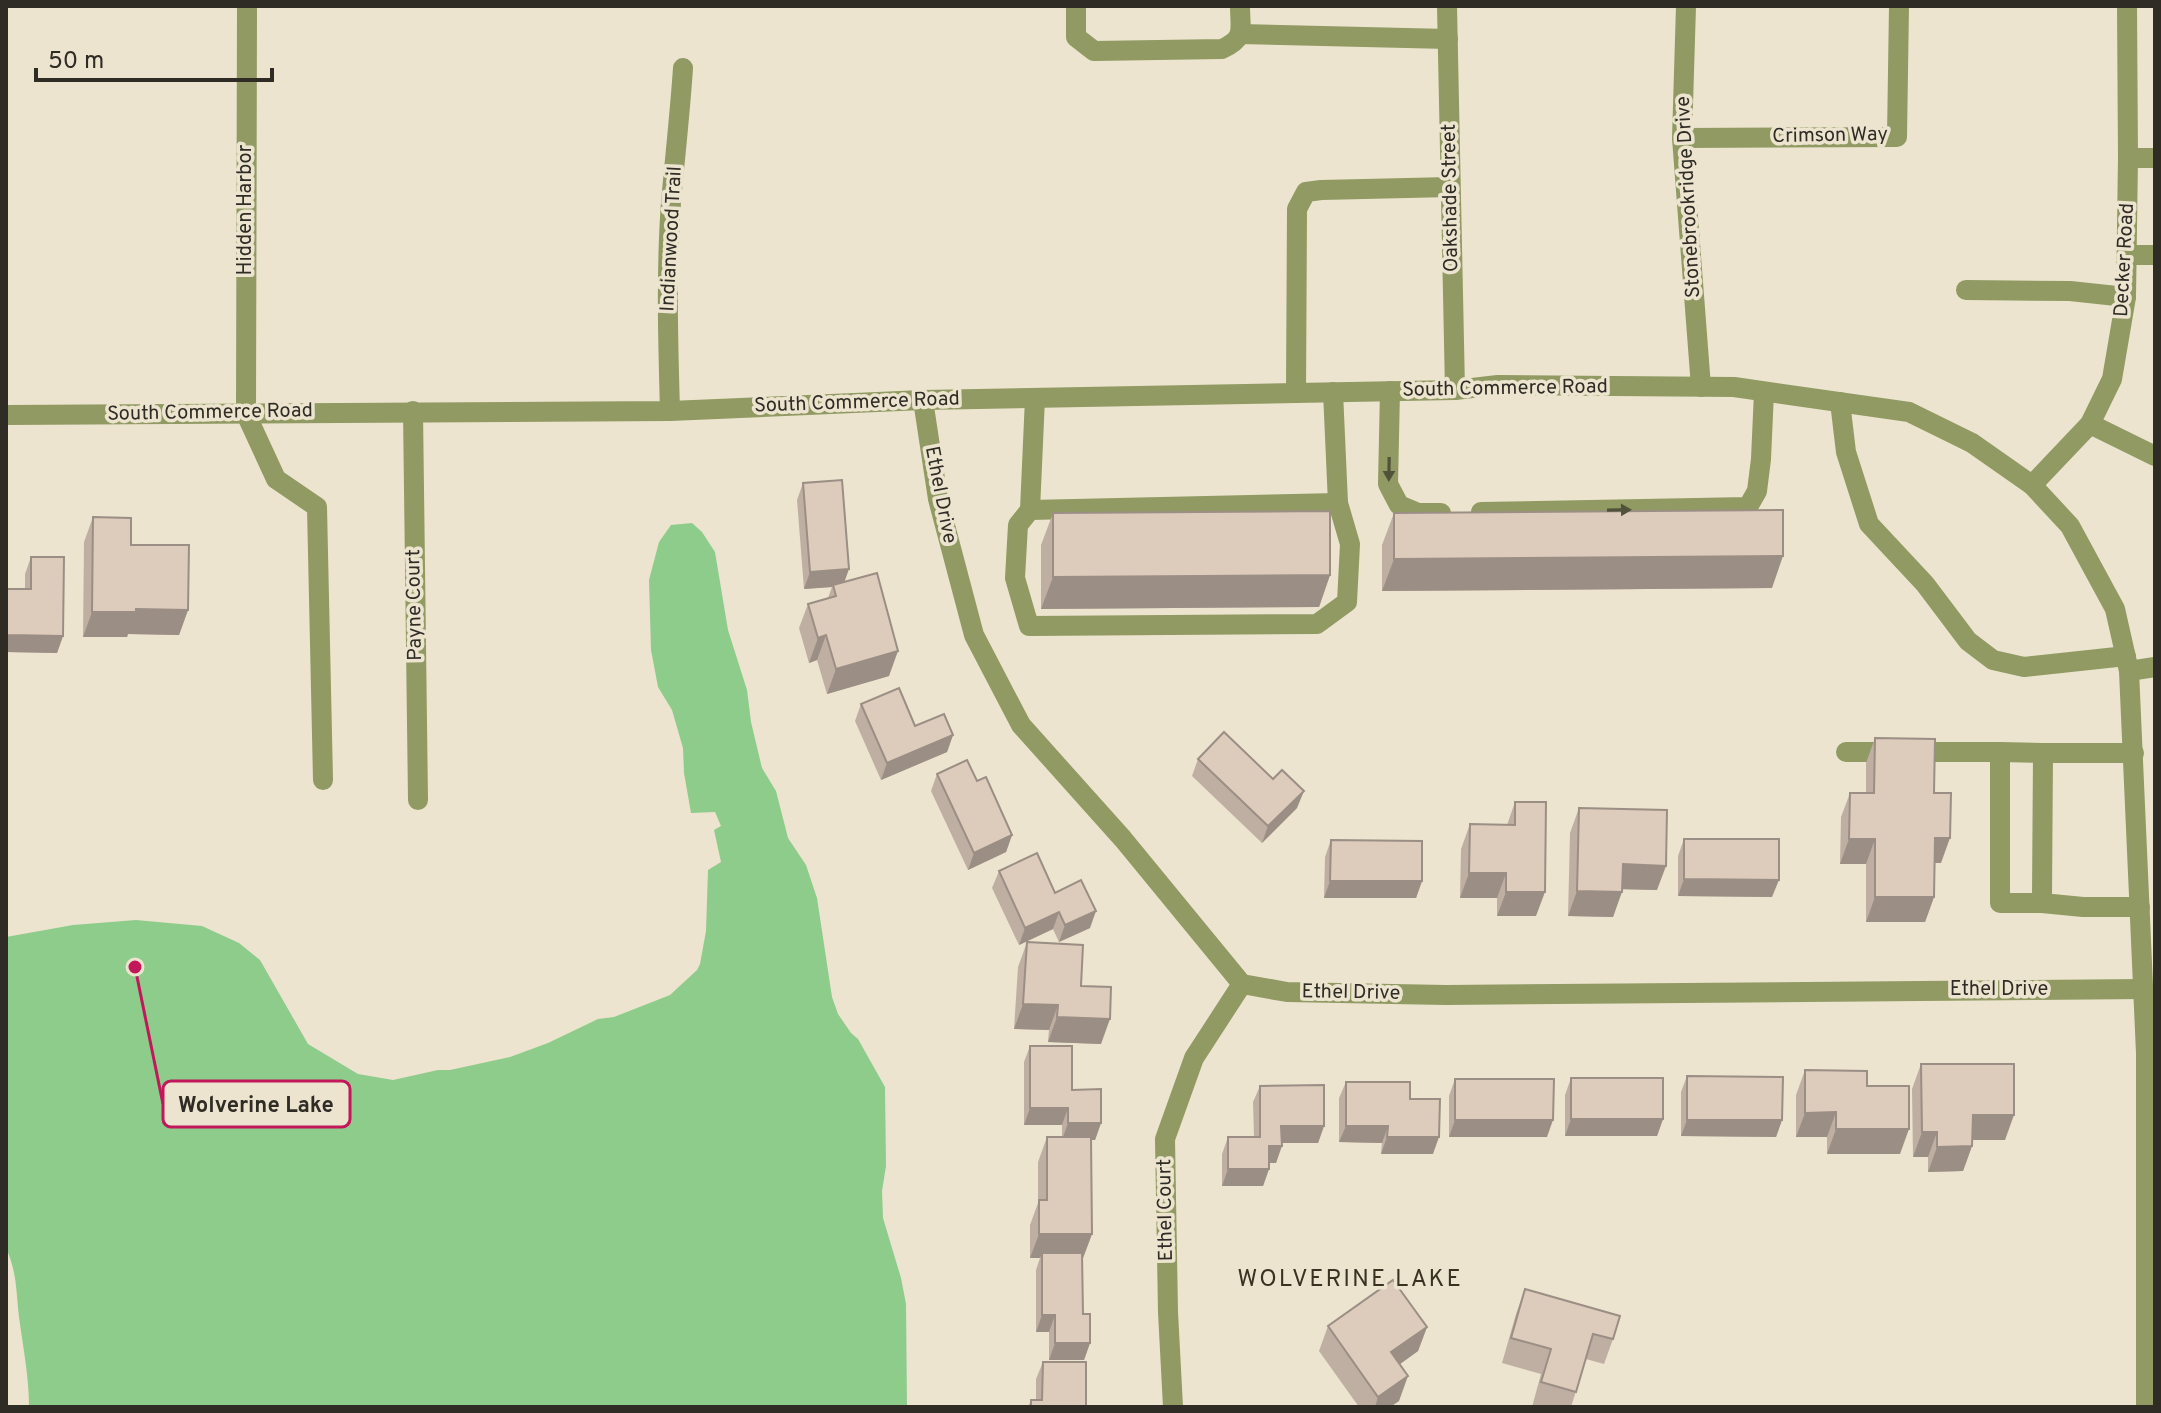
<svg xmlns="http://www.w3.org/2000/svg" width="2161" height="1413" font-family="Overpass,sans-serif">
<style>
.water{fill:#8ecc8b}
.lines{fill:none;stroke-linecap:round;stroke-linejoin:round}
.minor{stroke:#909a62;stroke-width:20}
.wall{fill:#beafa2}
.shaded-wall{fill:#9b8e84}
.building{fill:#ddcbbc;stroke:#9b8e84;stroke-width:2}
.oneway{fill:#51523a}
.labels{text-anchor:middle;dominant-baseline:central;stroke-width:7;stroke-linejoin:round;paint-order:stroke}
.street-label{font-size:20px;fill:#2f2c25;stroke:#ece4cf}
.quarter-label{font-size:24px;letter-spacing:2px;fill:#393222;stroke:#ece4cf}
.leader{fill:none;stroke:#c2185b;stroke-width:3}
.callout-dot{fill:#c2185b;stroke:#ece4cf;stroke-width:3}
.callout{fill:#ece4cf;stroke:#c2185b;stroke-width:3}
.callout-label{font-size:22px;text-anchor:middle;font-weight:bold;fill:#2f2c25}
</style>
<rect width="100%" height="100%" fill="#ece4cf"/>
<path class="water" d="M692,523L702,532L715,552L728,630L747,690L751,722L762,768L776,791L788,838L806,865L817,898L832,997L838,1014L851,1033L858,1039L885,1087L886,1166L882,1191L883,1218L901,1278L906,1304L907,1407H29C29,1377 23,1347 19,1317C16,1291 17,1272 6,1248V937L73,925L136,920L202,926L239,943L260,960L308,1044L358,1074L393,1080L438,1070H450L510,1057L548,1043L598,1019L614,1017L670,995L697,970L700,964L706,931L708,870L721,862L714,830L721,826L715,812L691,813L684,773L683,748L672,710L658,687L651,650L649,580L659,542L671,525Z"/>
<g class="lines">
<g class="minor">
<polyline points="247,6 246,414 276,479 317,507 323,780"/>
<path d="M1076,6V37L1094,51L1222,49C1246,38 1240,30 1240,6"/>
<polyline points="1447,6 1455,390"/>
<polyline points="1686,6 1682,138 1701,387"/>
<polyline points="1240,34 1448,39"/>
<polyline points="1682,138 1897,137 1899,6"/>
<polyline points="2128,158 2155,158"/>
<polyline points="2128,255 2155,255"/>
<polyline points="1966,290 2070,291 2126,297"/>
<polyline points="1390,391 1388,484 1399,505 1418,513 1441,513"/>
<polyline points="1296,393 1297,209 1306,192 1321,190 1450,187"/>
<polyline points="1035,398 1030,510 1018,525 1015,578 1029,626 1317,624 1347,602 1350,544 1338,503 1333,392"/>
<polyline points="923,400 938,499 974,635 1021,725 1123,839 1242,984 1287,992 1446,995 2144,989"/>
<polyline points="1840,402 1846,452 1869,524 1925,584 1968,641 1993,660 2024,667 2126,656"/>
<polyline points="413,411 418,800"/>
<path d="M670,411C668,341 666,271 671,202C675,157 680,113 683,68"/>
<polyline points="6,415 670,411 923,400 1455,390 1498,385 1734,387 1909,412 1972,443 2032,485 2070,526 2115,609 2129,671 2146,1053 2146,1407"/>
<polyline points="2090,424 2155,456"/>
<polyline points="2032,485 2090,424 2112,379 2126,297 2128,158 2127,6"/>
<polyline points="1030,510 1338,503"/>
<polyline points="1481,512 1748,507 1757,491 1761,459 1764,392"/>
<polyline points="2129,671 2155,667"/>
<polyline points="1846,752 2000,752"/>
<polyline points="2134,753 2043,753 2042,897 2042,903 2083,907 2140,907"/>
<polyline points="2042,903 2000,903 2000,752 2043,753"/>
<polyline points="1173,1407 1168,1312 1165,1139 1194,1058 1242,984"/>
</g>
</g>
<g class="wall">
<polygon points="803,483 845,582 889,676 827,694 817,660 809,663 799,628 808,604 828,598 832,587 804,589 797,500"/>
<polygon points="1053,513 1330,575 1319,607 1041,609 1041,545"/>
<polygon points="1394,513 1772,588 1382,591 1382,545"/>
<polygon points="93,517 131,545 188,610 179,635 128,634 127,637 83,637 84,542"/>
<polygon points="31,557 63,636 57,653 6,652 6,589 25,589 25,574"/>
<polygon points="861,704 915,726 953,735 947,752 881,780 855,721"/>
<polygon points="1875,738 1934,793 1941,863 1934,863 1934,897 1925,922 1866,922 1866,864 1840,864 1841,817 1850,793 1866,793 1866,763"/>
<polygon points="1198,759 1273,779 1297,808 1262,843 1192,776"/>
<polygon points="937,774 1012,835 1006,852 968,870 931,791"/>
<polygon points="1515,802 1536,916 1497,916 1497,898 1460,898 1461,849 1470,824 1507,825"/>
<polygon points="1579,808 1657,890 1622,889 1613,917 1568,916 1570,833"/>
<polygon points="1684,839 1772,897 1678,896 1678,856"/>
<polygon points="1331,840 1422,881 1416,898 1324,898 1325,857"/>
<polygon points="999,871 1055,893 1090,928 1059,942 1053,929 1019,945 992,888"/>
<polygon points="1027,942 1081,986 1101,1044 1048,1042 1049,1030 1014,1029 1018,967"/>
<polygon points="1030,1046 1072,1090 1101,1123 1095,1140 1091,1140 1092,1234 1083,1258 1083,1314 1090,1343 1084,1360 1049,1360 1049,1332 1036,1332 1036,1270 1040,1258 1030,1258 1030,1225 1038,1203 1038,1162 1047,1137 1062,1137 1062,1125 1024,1125 1024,1062"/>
<polygon points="1921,1064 2005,1140 1972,1140 1972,1146 1963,1171 1928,1172 1928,1157 1913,1157 1912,1089"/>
<polygon points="1805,1070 1867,1086 1900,1154 1827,1154 1827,1137 1796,1137 1796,1095"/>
<polygon points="1687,1076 1782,1120 1776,1137 1681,1136 1681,1092"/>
<polygon points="1571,1078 1663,1119 1657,1136 1565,1136 1565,1095"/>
<polygon points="1455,1079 1547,1137 1449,1137 1449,1096"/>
<polygon points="1346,1082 1410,1099 1433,1154 1381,1154 1382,1143 1339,1142 1339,1098"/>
<polygon points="1260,1086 1324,1126 1318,1143 1282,1143 1276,1163 1269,1163 1269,1169 1263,1186 1222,1186 1222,1154 1228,1137 1254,1137 1253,1102"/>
<polygon points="1525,1289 1613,1339 1604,1364 1586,1359 1571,1407 1532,1407 1541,1374 1502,1363 1516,1314"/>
<polygon points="1328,1326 1427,1327 1418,1351 1400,1364 1399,1401 1390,1407 1359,1407 1319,1351"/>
<polygon points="1043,1362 1086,1407 1028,1407 1031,1400 1036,1400 1036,1379"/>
</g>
<g class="shaded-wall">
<polygon points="1783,556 1772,588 1382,591 1394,559"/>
<polygon points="849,569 843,586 833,585 832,587 804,589 810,572"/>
<polygon points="1330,575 1319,607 1041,609 1053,577"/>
<polygon points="136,609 188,610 179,635 128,634 127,637 83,637 92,612"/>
<polygon points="6,635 63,636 57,653 6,652"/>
<polygon points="826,635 817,660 809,663 818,638"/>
<polygon points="898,651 889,676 827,694 836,669"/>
<polygon points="953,735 947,752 881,780 887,763"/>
<polygon points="1304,791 1297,808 1262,843 1268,826"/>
<polygon points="1012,835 1006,852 968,870 974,853"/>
<polygon points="1935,838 1950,838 1941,863 1926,863"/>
<polygon points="1849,839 1875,839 1866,864 1840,864"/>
<polygon points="1623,864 1666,866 1657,890 1614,889"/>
<polygon points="1469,873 1506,873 1497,898 1460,898"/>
<polygon points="1684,879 1779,880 1772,897 1678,896"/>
<polygon points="1330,881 1422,881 1416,898 1324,898"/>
<polygon points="1577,891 1622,892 1613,917 1568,916"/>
<polygon points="1506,892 1545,892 1536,916 1497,916"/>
<polygon points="1875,897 1934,897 1925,922 1866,922"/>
<polygon points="1096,911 1090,928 1059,942 1065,925"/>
<polygon points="1059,912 1053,929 1019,945 1025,928"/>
<polygon points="1023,1004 1058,1005 1049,1030 1014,1029"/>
<polygon points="1057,1017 1110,1019 1101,1044 1048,1042"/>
<polygon points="1030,1108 1068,1108 1062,1125 1024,1125"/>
<polygon points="1836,1112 1827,1137 1796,1137 1805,1113"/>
<polygon points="1973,1115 2014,1115 2005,1140 1964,1140"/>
<polygon points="1571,1119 1663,1119 1657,1136 1565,1136"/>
<polygon points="1455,1120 1553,1120 1547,1137 1449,1137"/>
<polygon points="1687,1120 1782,1120 1776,1137 1681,1136"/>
<polygon points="1068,1123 1101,1123 1095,1140 1062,1140"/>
<polygon points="1281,1126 1324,1126 1318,1143 1275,1143"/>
<polygon points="1346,1126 1388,1126 1382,1143 1339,1142"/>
<polygon points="1836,1129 1909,1129 1900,1154 1827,1154"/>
<polygon points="1922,1132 1937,1132 1928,1157 1913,1157"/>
<polygon points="1387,1137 1439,1137 1433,1154 1381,1154"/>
<polygon points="1269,1146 1282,1146 1276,1163 1263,1163"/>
<polygon points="1972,1146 1963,1171 1928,1172 1937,1147"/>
<polygon points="1228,1169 1269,1169 1263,1186 1222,1186"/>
<polygon points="1039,1234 1092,1234 1083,1258 1042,1253 1040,1258 1030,1258"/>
<polygon points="1042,1315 1055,1315 1049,1332 1036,1332"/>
<polygon points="1427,1327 1418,1351 1382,1377 1391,1352"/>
<polygon points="1055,1343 1090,1343 1084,1360 1049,1360"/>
<polygon points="1408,1376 1399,1401 1390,1407 1375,1407 1378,1397"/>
</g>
<g class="building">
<polygon points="842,480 849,569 810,572 803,483"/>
<polygon points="1783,510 1783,556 1394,559 1394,513"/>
<polygon points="1330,511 1330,575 1053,577 1053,513"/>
<polygon points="93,517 131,518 131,545 189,545 188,610 136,609 136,612 92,612"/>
<polygon points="31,557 64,557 63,636 6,635 6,589 31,589"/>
<polygon points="877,573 898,651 836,669 826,635 818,638 808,604 836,596 833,585"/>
<polygon points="899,688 915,726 944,714 953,735 887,763 861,704"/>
<polygon points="1224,732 1273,779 1282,770 1304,791 1268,826 1198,759"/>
<polygon points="1875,738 1935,739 1934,793 1951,793 1950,838 1935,838 1934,897 1875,897 1875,839 1849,839 1850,793 1874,793"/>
<polygon points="967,760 977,781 986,777 1012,835 974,853 937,774"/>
<polygon points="1515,802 1546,802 1545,892 1506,892 1506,873 1469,873 1470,824 1515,825"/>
<polygon points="1579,808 1667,810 1666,866 1623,864 1622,892 1577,891"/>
<polygon points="1684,839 1779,839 1779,880 1684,879"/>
<polygon points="1331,840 1422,841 1422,881 1330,881"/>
<polygon points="1037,853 1055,893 1081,880 1096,911 1065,925 1059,912 1025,928 999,871"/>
<polygon points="1027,942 1083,945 1081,986 1111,987 1110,1019 1057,1017 1058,1005 1023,1004"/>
<polygon points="1030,1046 1072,1046 1072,1090 1101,1089 1101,1123 1068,1123 1068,1108 1030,1108"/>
<polygon points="1921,1064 2014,1064 2014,1115 1973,1115 1972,1146 1937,1147 1937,1132 1922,1132"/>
<polygon points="1805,1070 1867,1071 1867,1086 1909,1086 1909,1129 1836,1129 1836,1112 1805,1113"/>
<polygon points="1687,1076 1783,1077 1782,1120 1687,1120"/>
<rect x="1571" y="1078" width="92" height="41"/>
<polygon points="1455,1079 1554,1079 1553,1120 1455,1120"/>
<polygon points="1346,1082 1410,1082 1410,1099 1440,1099 1439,1137 1387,1137 1388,1126 1346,1126"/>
<polygon points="1324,1085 1324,1126 1281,1126 1282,1146 1269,1146 1269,1169 1228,1169 1228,1137 1260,1137 1260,1086"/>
<polygon points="1047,1137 1091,1137 1092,1234 1039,1234 1039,1200 1047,1200"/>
<polygon points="1042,1253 1082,1253 1083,1314 1090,1314 1090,1343 1055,1343 1055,1315 1042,1315"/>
<polygon points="1393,1280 1427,1327 1391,1352 1408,1376 1378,1397 1328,1326"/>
<polygon points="1525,1289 1620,1316 1613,1339 1593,1334 1576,1392 1541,1382 1551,1349 1511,1338"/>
<polygon points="1043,1362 1086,1362 1086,1407 1031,1407 1031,1400 1042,1400"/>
</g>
<defs><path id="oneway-solid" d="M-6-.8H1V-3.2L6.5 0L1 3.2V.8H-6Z" transform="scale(2)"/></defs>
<g class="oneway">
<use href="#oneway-solid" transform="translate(1389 469) rotate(91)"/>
<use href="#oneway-solid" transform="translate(1619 510) rotate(-1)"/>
</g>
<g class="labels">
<g class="street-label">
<text transform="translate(1830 136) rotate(-1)">Crimson Way</text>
<text transform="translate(1689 197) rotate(-93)">Stonebrookridge Drive</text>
<text transform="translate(1451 198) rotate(-91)">Oakshade Street</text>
<text transform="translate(246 210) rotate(-90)">Hidden Harbor</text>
<text transform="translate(672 239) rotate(-87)">Indianwood Trail</text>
<text transform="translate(2125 260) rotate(-87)">Decker Road</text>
<text transform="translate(1505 389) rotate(-1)">South Commerce Road</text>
<text transform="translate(857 403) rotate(-2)">South Commerce Road</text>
<text transform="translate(210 413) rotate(-1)">South Commerce Road</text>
<text transform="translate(940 495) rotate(79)">Ethel Drive</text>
<text transform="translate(415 605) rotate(-91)">Payne Court</text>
<text x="1999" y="990">Ethel Drive</text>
<text transform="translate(1351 993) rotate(1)">Ethel Drive</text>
<text transform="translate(1166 1210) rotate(-91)">Ethel Court</text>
</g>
<g class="quarter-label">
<text x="1350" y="1280">WOLVERINE LAKE</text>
</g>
</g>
<path class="leader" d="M135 967L163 1104"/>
<circle class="callout-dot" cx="135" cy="967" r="8"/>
<rect class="callout" x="163" y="1081" width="187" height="46" rx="8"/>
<g class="callout-label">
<text x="256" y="1112">Wolverine Lake</text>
</g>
<rect width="2161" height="1413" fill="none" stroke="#2f2c25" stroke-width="16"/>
<path d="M36 68v12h236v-12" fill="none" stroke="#2f2c25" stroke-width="4"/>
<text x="48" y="68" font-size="24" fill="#2f2c25" stroke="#ece4cf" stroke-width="6" paint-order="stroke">50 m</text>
</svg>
